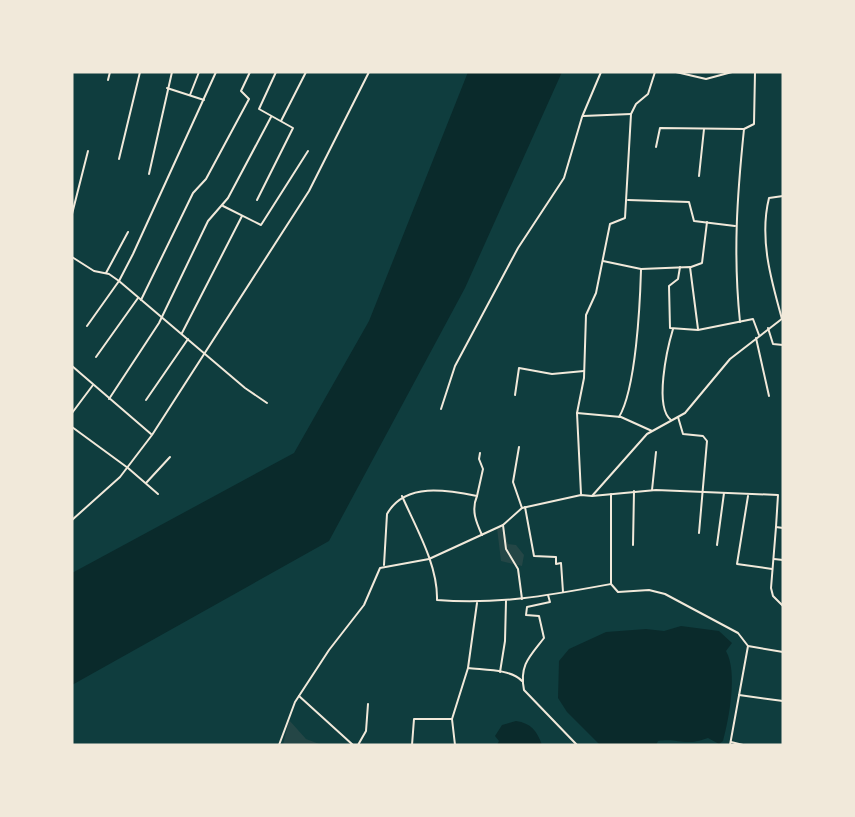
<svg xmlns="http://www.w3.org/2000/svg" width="855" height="817" font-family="'Open Sans',sans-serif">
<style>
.green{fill:#244646}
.water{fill:#0a2a2b}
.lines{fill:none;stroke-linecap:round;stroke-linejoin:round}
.minor{stroke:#f1e9da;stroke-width:2}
</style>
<rect width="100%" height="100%" fill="#0f3d3e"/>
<g class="green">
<polygon points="503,525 508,544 516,545 524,555 522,566 501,561 497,528"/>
<polygon points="289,720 306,739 322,745 283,745"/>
</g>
<g class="water">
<polygon points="468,72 562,72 465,288 329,541 72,685 72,573 294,453 369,321"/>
<path d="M681,626L719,631L732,643L726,651C738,672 729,719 723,741L719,744L708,738C683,747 680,738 658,741L656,745H600L567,712L558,698L559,661L569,649L606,632L646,629L664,631Z"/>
<path d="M516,721C531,723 537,731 542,745H497L499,741L495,736L502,725Z"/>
</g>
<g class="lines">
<g class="minor">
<polyline points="676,72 706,79 732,72"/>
<polyline points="108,80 110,72"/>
<polyline points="167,88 204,100"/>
<polyline points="190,95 199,72"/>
<polyline points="583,116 631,114"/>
<polyline points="281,121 306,72"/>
<polyline points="744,129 754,124 755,72"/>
<path d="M656,147L660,128L744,129C737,197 733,254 740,322"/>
<polyline points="119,159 140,72"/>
<polyline points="149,174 172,72"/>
<polyline points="699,176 704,129"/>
<polyline points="257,200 293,128 259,109 276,72"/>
<polyline points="628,200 689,202 694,221 735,226"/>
<polyline points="223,206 261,225 308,151"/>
<polyline points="72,214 88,151"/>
<polyline points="72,257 94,271 109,274 119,281 245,388 267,403"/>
<polyline points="603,261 641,269 690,267 698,329"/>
<polyline points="680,267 678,279 669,286 670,328 698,330 753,319 759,335"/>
<polyline points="691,267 702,263 707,222"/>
<polyline points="106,273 128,232"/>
<polyline points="141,300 193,193 206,179 249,99 241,91 250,72"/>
<path d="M782,319C771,280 759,238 769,198L783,196"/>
<polyline points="87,326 119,281 133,254 216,72"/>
<polyline points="768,328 773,344 783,345"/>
<polyline points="182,333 242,216"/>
<polyline points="756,338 769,396"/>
<polyline points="96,357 138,298"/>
<polyline points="72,366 151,434"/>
<polyline points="515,395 519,368 552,374 584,371"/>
<polyline points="109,399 159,323 208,221 228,198 271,117"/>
<polyline points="146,400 188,339"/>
<polyline points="441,409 455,366 518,248 564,178 582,117 601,72"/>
<polyline points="72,413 93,385"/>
<polyline points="577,413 621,417 652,431"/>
<path d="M619,417C636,389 640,304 641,270"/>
<polyline points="678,417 683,434 703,436 707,441 699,533"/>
<path d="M671,420C654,407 667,349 673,329"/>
<polyline points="72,427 128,468 158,494"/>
<polyline points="519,447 513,482 522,508"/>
<polyline points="146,483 170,457"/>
<polyline points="652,490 656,452"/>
<polyline points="581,494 577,413 584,378 586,315 596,293 610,224 625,218 631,114 636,104 648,94 655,72"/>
<polyline points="611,494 611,584 618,592 649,590 665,594 738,633 748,646 730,745"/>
<path d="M402,496C416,528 438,565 437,600C499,605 551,595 611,584"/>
<polyline points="477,496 483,469 479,459 480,453"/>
<polyline points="592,496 656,490 778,495 776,527 783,528"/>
<polyline points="748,496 737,564 772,569"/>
<polyline points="525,507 534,556 556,557 556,564 561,563 563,592"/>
<polyline points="72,520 120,477 152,435 309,191 369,72"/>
<polyline points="503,525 506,549 518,569 522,599"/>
<polyline points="776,527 771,588 773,596 783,606"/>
<polyline points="633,545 634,491"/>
<polyline points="717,545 724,493"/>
<polyline points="774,559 783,560"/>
<path d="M384,565L387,514C405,482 447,490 477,496C471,510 476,522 482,535"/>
<path d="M548,595L550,602L527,607L526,615L539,616L544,638C530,656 519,665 524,690L577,745"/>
<polyline points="748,646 783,652"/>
<path d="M468,668C484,670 511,669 522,681"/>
<polyline points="500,672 505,641 506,601"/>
<polyline points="739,695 783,701"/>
<polyline points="299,696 353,745"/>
<polyline points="731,742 743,745"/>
<polyline points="279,745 295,702 329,650 364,605 380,568 429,559 503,525 522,508 581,495 592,496 647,434 685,413 730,359 783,318"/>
<polyline points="358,745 366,731 368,704"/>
<polyline points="412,745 414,719 452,719"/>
<polyline points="455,745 452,719 468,668 477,603"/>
</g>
</g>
<rect width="855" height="817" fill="none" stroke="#f1e9da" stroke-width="147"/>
</svg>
